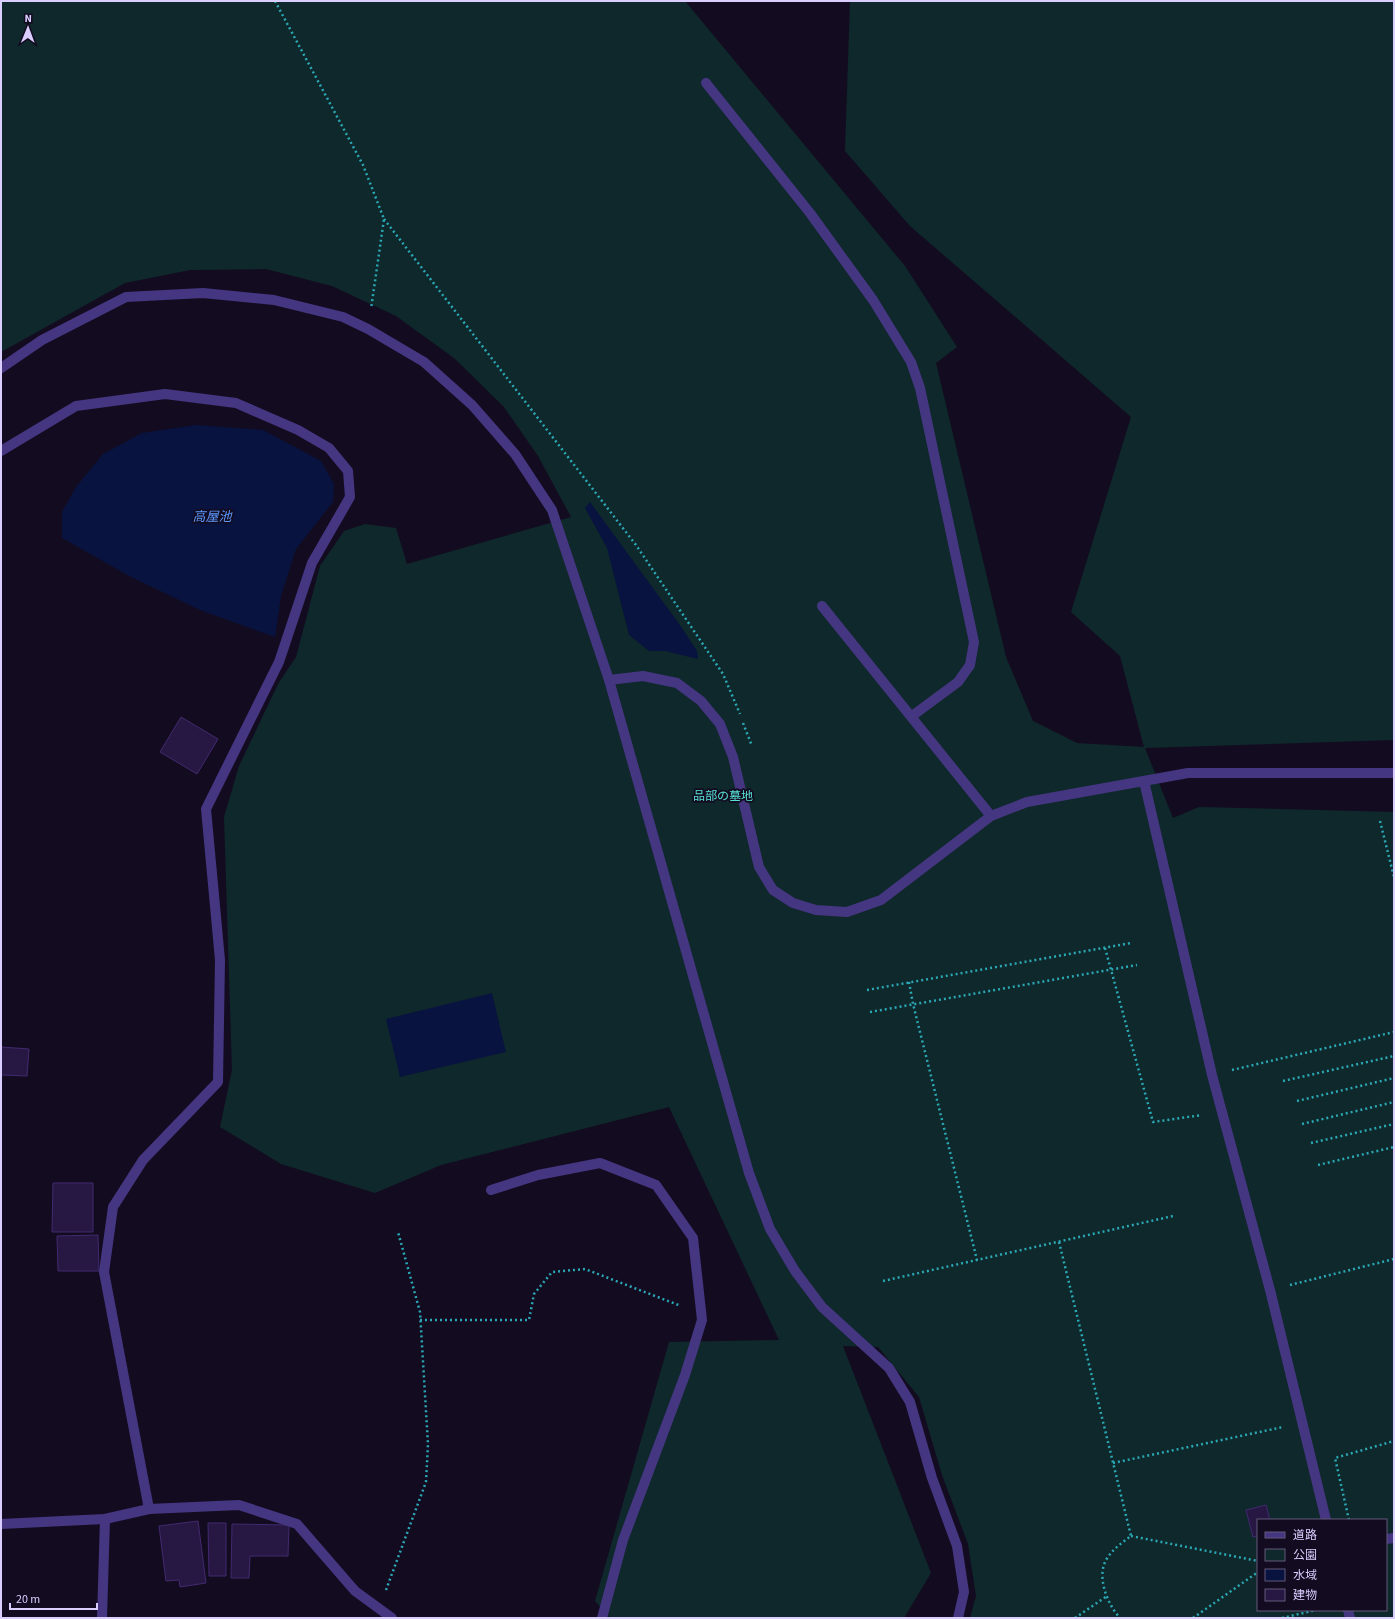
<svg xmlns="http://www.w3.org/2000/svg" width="1395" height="1619" font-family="'Source Sans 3','Noto Sans JP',sans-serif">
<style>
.green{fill:#0f282b;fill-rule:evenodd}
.water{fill:#08133f}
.building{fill:#271843;stroke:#42296f}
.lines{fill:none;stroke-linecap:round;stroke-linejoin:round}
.path{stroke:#2ba8b5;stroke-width:2.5;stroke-dasharray:2 3;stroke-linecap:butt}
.service{stroke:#453681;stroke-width:10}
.minor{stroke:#453681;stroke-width:10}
.tertiary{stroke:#453681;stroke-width:10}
.labels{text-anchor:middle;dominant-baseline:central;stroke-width:3.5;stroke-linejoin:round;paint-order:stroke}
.park-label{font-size:12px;fill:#56e2d4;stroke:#130c21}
.water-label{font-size:13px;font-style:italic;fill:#5b99ff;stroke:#130c21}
</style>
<rect width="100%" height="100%" fill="#130c21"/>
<path class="green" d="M1,1H685L905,266L957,347L936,363L1006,657L1033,721L1077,743L1144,747L1120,656L1071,612L1131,417L910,226L845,151L850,1H1394V740L1145,748L1173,818L1199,807L1394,812V1618H970L976,1596L968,1544L942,1475L919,1397L878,1347L843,1346L931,1573L904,1618H610L595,1601L669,1342L779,1340L669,1107L441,1165L375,1193L281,1164L220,1127L232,1070L224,817L239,766L278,684L296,657L320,566L344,531L365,524L396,528L407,564L571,517L538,456L504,407L454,358L396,316L332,286L266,269L190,270L125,283L1,352ZM1258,1520H1386V1610H1258Z"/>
<g class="water">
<polygon points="196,425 263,430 321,461 334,484 333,502 296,549 281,596 275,637 200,610 131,577 62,538 62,512 76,487 103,454 142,433"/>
<polygon points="590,502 680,625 697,651 698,659 665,651 649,651 629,635 607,548 585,508"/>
<polygon points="492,993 506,1052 400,1077 386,1019"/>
</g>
<g class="building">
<polygon points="181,717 218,739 197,774 160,752"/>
<polygon points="1,1047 29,1049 27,1076 1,1075"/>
<polygon points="53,1183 93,1183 93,1232 52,1232"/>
<polygon points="98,1235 99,1271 58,1271 57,1236"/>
<polygon points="1266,1505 1270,1520 1258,1520 1258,1536 1253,1537 1246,1510"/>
<polygon points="198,1521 206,1583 180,1587 179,1580 166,1581 159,1526"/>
<polygon points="208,1523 226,1523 226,1576 209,1576"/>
<polygon points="232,1524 289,1525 288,1556 250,1556 249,1578 231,1578"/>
</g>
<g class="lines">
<g class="path">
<polyline points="275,1 363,165 384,219 371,309"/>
<polyline points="384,219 636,545 723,674 740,714"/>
<polyline points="743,723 752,746"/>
<polyline points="1380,821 1394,877"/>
<polyline points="1105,948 1153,1122 1202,1115"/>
<polyline points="909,982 913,1004 977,1260"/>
<polyline points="867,990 1131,943"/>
<polyline points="870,1012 1137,965"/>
<polyline points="1232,1070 1394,1032"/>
<polyline points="1283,1081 1394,1056"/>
<polyline points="1297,1101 1394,1078"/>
<polyline points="1302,1124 1394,1102"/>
<polyline points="1311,1143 1394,1124"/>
<polyline points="1318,1165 1394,1147"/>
<path d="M1059,1242L1131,1536C1123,1542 1114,1548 1108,1557C1095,1574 1107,1604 1120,1618"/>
<polyline points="883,1281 1173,1216"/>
<polyline points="1290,1285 1394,1259"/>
<polyline points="420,1320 529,1320 534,1294 552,1272 585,1269 681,1306"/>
<polyline points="1113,1463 1283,1427"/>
<polyline points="1349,1520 1335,1458 1394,1441"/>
<polyline points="1131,1536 1258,1561"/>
<polyline points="386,1590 426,1482 428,1444 420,1312 398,1232"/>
<polyline points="1075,1618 1107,1596"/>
<polyline points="1193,1618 1258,1572"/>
<polyline points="1282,1618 1316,1610"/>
</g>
<g class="service">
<polyline points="706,83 810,213 873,300 911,362 920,388 974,642 970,665 958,682 912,716"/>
<polyline points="822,606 991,816"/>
<polyline points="1144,781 1212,1075 1270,1290 1326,1520"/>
<polyline points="1386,1539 1394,1538"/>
<polyline points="1348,1610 1350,1618"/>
</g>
<g class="minor">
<polyline points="1,451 76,406 165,394 236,403 298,430 329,448 348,471 350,497 312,563 279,662 206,809 220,960 218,1082 143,1160 113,1207 104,1272 149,1509"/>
<polyline points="609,680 749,1173 770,1229 795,1271 822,1307 889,1368 910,1402 932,1478 957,1546 964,1592 958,1618"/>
<polyline points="491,1190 538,1175 600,1163 656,1185 693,1238 702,1320 685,1375 623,1540 602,1618"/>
<polyline points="1,1524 105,1519 149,1509 239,1505 297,1524 355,1591 392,1618"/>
<polyline points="102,1618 105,1519"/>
</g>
<polyline class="tertiary" points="1,368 42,340 126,297 203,293 274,300 343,317 368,329 424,362 472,405 515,454 552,510 609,680 643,676 677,683 701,701 720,724 733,757 759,867 773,890 793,903 816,910 847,912 881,900 991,816 1027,802 1188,773 1394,773"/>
</g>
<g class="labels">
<g class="park-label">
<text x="723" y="796">品部の墓地</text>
</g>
<g class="water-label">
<text x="212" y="517">高屋池</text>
</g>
</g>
<rect width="1395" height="1619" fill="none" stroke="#dacdff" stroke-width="4"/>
<rect x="1257" y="1519" width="130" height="92" fill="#130c21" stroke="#63597a"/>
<rect x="1265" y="1532" width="20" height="6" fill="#453681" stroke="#63597a"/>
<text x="1293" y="1539" font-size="12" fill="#dacdff">道路</text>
<rect x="1265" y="1549" width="20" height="12" fill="#0f282b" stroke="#63597a"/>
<text x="1293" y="1559" font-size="12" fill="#dacdff">公園</text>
<rect x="1265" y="1569" width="20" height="12" fill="#08133f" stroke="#63597a"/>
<text x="1293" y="1579" font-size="12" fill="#dacdff">水域</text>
<rect x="1265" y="1589" width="20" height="12" fill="#271843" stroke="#63597a"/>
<text x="1293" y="1599" font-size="12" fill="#dacdff">建物</text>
<g transform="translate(28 28) rotate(1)" stroke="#130c21" stroke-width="3" paint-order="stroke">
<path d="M0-3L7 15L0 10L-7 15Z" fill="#dacdff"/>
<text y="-6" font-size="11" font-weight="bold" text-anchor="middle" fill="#dacdff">N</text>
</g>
<path d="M10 1603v6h87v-6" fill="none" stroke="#dacdff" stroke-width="2"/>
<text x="16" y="1603" font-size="12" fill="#dacdff" stroke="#130c21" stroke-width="3" paint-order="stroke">20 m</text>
</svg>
